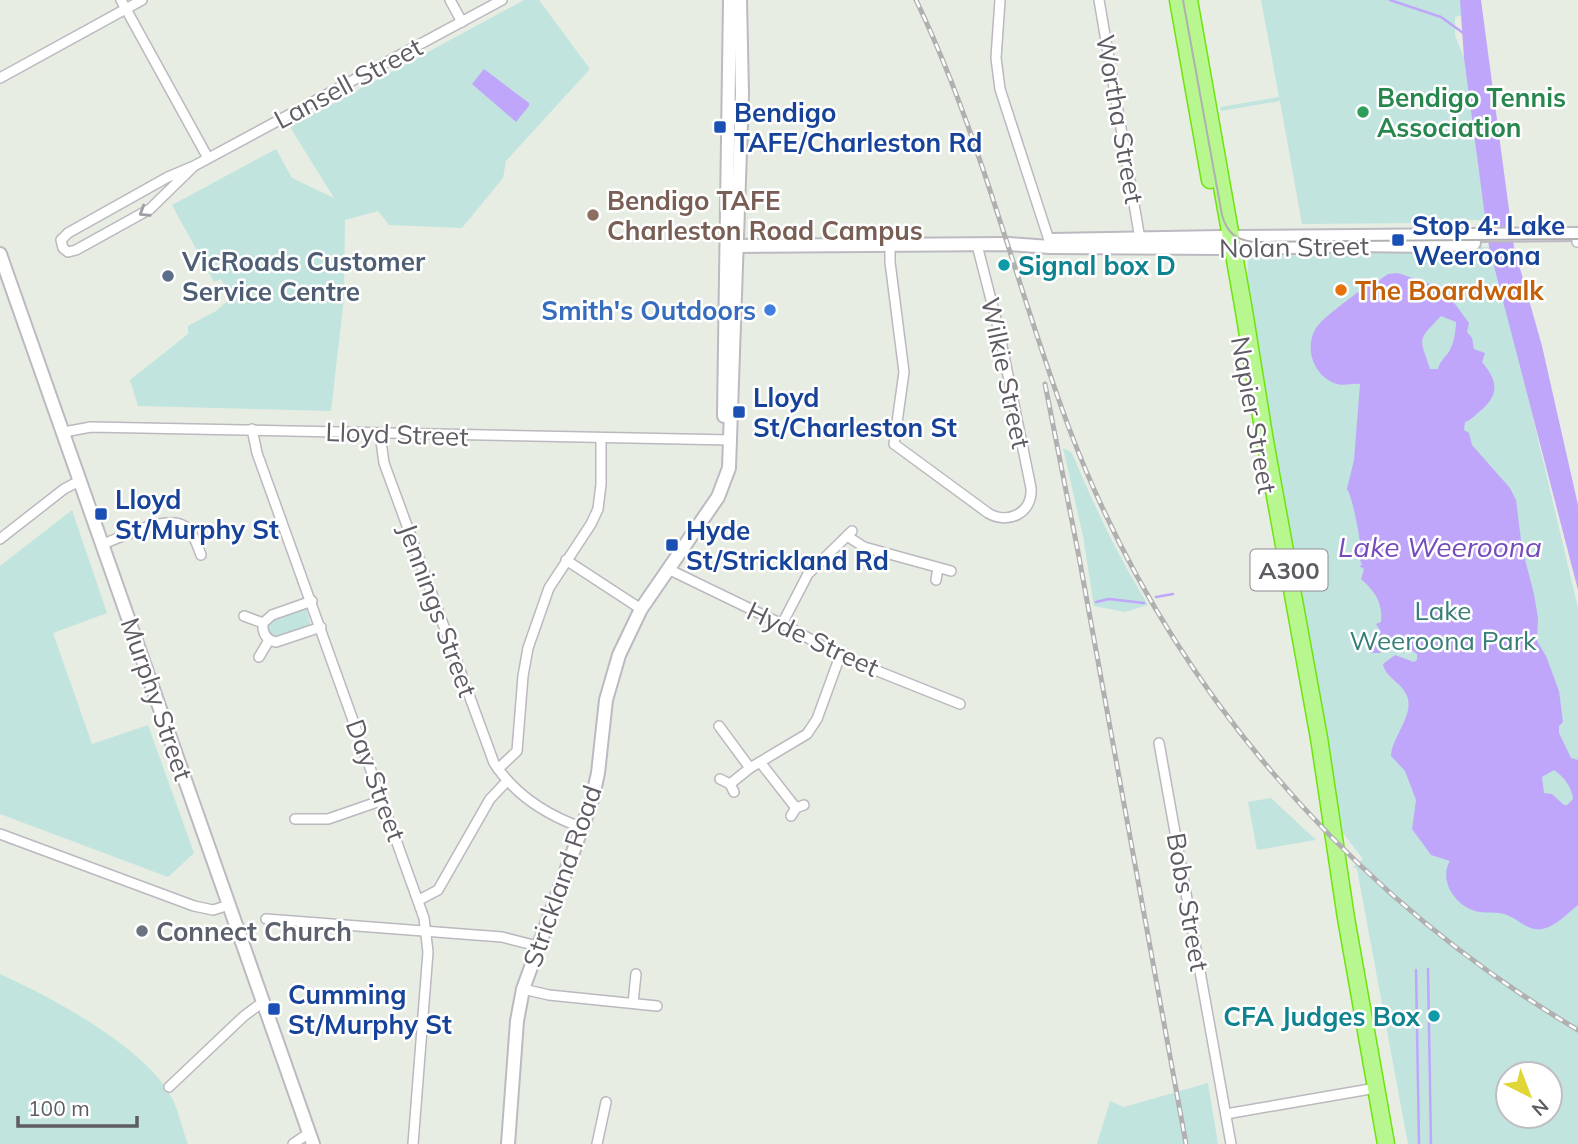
<svg xmlns="http://www.w3.org/2000/svg" width="1578" height="1144" font-family="Mulish,sans-serif">
<style>
.green{fill:#c1e4df;fill-rule:evenodd}
.water{fill:#bfa6fa;fill-rule:evenodd}
.lines{fill:none;stroke-linecap:round;stroke-linejoin:round}
.stream{stroke:#bfa6fa;stroke-width:2.5}
.street-casing{stroke:#bbb8bf;stroke-width:12}
.secondary-casing{stroke:#bcb9c1;stroke-width:16}
.highway-casing{stroke:#6de40c;stroke-width:19}
.street{stroke:#fff;stroke-width:9}
.secondary{stroke:#fff;stroke-width:12}
.highway{stroke:#b8f790;stroke-width:16}
.tram{stroke:#b0b0b1;stroke-width:2}
.rail-casing{stroke:#b0b0b1;stroke-width:5}
.rail{stroke:#fff;stroke-width:2.5;stroke-dasharray:8;stroke-linecap:butt}
.oneway{stroke:#9e9da1}
.leisure-dot{fill:#2e9e5b;stroke:#fff;stroke-width:2.5}
.transit-dot{fill:#1a4fb4;stroke:#fff;stroke-width:2.5}
.education-dot{fill:#8d6e63;stroke:#fff;stroke-width:2.5}
.culture-dot{fill:#0f9aa8;stroke:#fff;stroke-width:2.5}
.service-dot{fill:#5c6f8a;stroke:#fff;stroke-width:2.5}
.food-dot{fill:#e8710a;stroke:#fff;stroke-width:2.5}
.shop-dot{fill:#3f7fe0;stroke:#fff;stroke-width:2.5}
.worship-dot{fill:#6b7280;stroke:#fff;stroke-width:2.5}
.labels{text-anchor:middle;dominant-baseline:central;stroke-width:5;stroke-linejoin:round;paint-order:stroke}
.shield{fill:#fff;stroke:#8e8c92;stroke-width:2}
.shield-label{font-size:24px;font-weight:bold;fill:#5e5b63}
.street-label{font-size:26px;fill:#5e5b63;stroke:#fff}
.leisure-label{font-size:26px;font-weight:bold;fill:#27864d;stroke:#fff;text-anchor:start}
.transit-label{font-size:26px;font-weight:bold;fill:#164399;stroke:#fff;text-anchor:start}
.education-label{font-size:26px;font-weight:bold;fill:#785e54;stroke:#fff;text-anchor:start}
.service-label{font-size:26px;font-weight:bold;fill:#4e5e75;stroke:#fff;text-anchor:start}
.culture-label{font-size:26px;font-weight:bold;fill:#0d838f;stroke:#fff;text-anchor:start}
.food-label{font-size:26px;font-weight:bold;fill:#c56008;stroke:#fff;text-anchor:start}
.shop-label{font-size:26px;font-weight:bold;fill:#366cbe;stroke:#fff;text-anchor:end}
.park-label{font-size:26px;fill:#387e78;stroke:#fff}
.worship-label{font-size:26px;font-weight:bold;fill:#5b616d;stroke:#fff;text-anchor:start}
.water-label{font-size:28px;font-style:italic;fill:#754abc;stroke:#fff}
</style>
<rect width="100%" height="100%" fill="#e7ede3"/>
<g class="green">
<polygon points="524,0 539,0 590,69 506,161 503,178 462,228 389,225 378,211 345,220 344,298 331,411 138,406 130,380 188,334 188,326 216,311 231,298 221,279 214,282 172,205 276,149 292,178 334,198 290,127"/>
<polygon points="1261,0 1460,0 1463,15 1455,17 1455,35 1464,58 1486,220 1419,221 1418,223 1302,224 1280,101 1221,111 1220,107 1279,97"/>
<path d="M1489,247L1515,342L1578,608V1144H1408L1357,869L1353,867L1363,859L1343,833L1247,294L1248,253ZM1508,1074H1550V1116H1508Z"/>
<path d="M1063,448L1072,453C1094,506 1118,556 1148,605L1125,612L1094,606L1083,536Z"/>
<polygon points="72,510 107,613 53,633 92,744 148,725 194,853 168,877 0,814 0,566"/>
<path d="M306,608L311,626L284,634L282,638L269,635L267,622L275,617L278,619C288,615 296,609 306,608Z"/>
<polygon points="1271,798 1316,840 1257,850 1248,802"/>
<path d="M0,974C53,998 146,1048 172,1098C179,1112 182,1129 188,1144H0Z"/>
<polygon points="1208,1083 1218,1144 1097,1144 1110,1101 1124,1107"/>
</g>
<g class="water">
<polygon points="1460,0 1481,0 1514,247 1542,346 1578,505 1578,590 1489,247 1464,58"/>
<polygon points="484,69 529,103 529,106 516,122 472,84"/>
<path d="M1398,273L1444,289L1469,323L1467,332L1472,338L1474,349L1485,353L1482,362C1499,382 1499,396 1479,412C1474,416 1471,420 1465,422L1464,430L1469,433L1472,445L1510,488L1516,500L1522,548L1534,594L1538,618L1537,641L1546,656L1559,691L1563,722L1559,726V733L1571,758L1578,760V905C1568,913 1555,927 1542,929C1527,931 1520,920 1507,915C1497,911 1485,914 1475,911C1453,904 1439,879 1450,861L1431,855L1412,829L1416,800L1405,771L1391,756C1392,737 1412,718 1408,699C1404,683 1385,678 1383,664L1395,655L1414,662L1417,660V654L1398,640L1387,645L1380,653H1370L1369,650L1375,645L1372,640H1376L1381,632L1376,624L1381,622C1383,603 1375,591 1361,579L1364,569L1359,566L1362,565C1358,557 1361,551 1360,543C1359,532 1352,496 1347,489L1354,460L1360,384C1351,383 1344,387 1334,383C1313,375 1304,347 1316,328C1324,316 1354,296 1366,286H1371L1388,274ZM1441,316L1456,322C1456,329 1454,342 1450,350C1446,357 1440,360 1438,369H1430C1420,337 1416,342 1441,316ZM1554,770C1564,777 1572,787 1573,799L1567,805H1564L1552,794L1544,793L1542,777Z"/>
</g>
<g class="lines">
<g class="stream">
<polyline points="1390,0 1441,17 1466,35"/>
<polyline points="1156,597 1173,594"/>
<polyline points="1096,602 1109,599 1144,603"/>
<polyline points="1428,969 1431,1144"/>
<polyline points="1416,970 1419,1144"/>
</g>
<defs>
<g id="street">
<polyline points="121,0 208,158"/>
<polyline points="450,0 462,22"/>
<polyline points="1000,0 996,58 1000,89 1049,240"/>
<polyline points="1099,0 1140,239"/>
<polyline points="0,78 142,0"/>
<polyline points="194,166 150,209 76,250 68,252 63,248 61,240 68,233 168,177 194,166 502,0"/>
<polyline points="1577,242 1578,242"/>
<path d="M890,245V262L904,372L894,444L988,513C1008,525 1033,513 1031,488L999,331L977,245"/>
<polyline points="252,429 257,453 424,918 428,952 413,1144"/>
<polyline points="64,432 91,427 731,440"/>
<path d="M380,434L384,463L494,763C515,795 546,815 583,828"/>
<polyline points="847,536 864,547 951,571"/>
<polyline points="0,539 64,489 81,480"/>
<path d="M103,544C122,537 167,514 184,526C194,533 197,545 201,555"/>
<polyline points="566,560 641,609"/>
<polyline points="668,569 794,630 840,656 960,704"/>
<polyline points="936,580 938,568"/>
<path d="M312,601L272,615L263,623C262,633 266,640 276,642L321,627"/>
<polyline points="244,616 263,623"/>
<polyline points="782,624 808,574 852,531"/>
<polyline points="259,657 269,640"/>
<polyline points="719,726 750,768"/>
<polyline points="1159,743 1231,1144"/>
<polyline points="760,762 796,808"/>
<polyline points="498,769 517,751 523,676 528,648 549,588 591,524 598,509 601,484 601,439"/>
<polyline points="720,779 730,784 734,792"/>
<polyline points="730,784 750,768 807,734 817,719 840,656"/>
<polyline points="791,816 796,808 804,805"/>
<polyline points="295,819 328,819 383,800"/>
<polyline points="0,834 194,906 213,910 229,905"/>
<polyline points="419,900 438,890 490,799 507,781"/>
<polyline points="266,919 502,937 537,946"/>
<polyline points="523,989 549,995 657,1006"/>
<polyline points="633,1003 636,974"/>
<polyline points="169,1087 244,1016 263,1002"/>
<polyline points="1226,1114 1376,1088"/>
<polyline points="293,1144 309,1133"/>
<polyline points="597,1144 606,1102"/>
</g>
<g id="secondary">
<polyline points="1232,237 1578,234"/>
<polyline points="1051,240 1221,237"/>
<polyline points="732,246 1009,244 1050,247 1223,248"/>
<polyline points="1234,249 1348,245 1435,246 1474,243"/>
<polyline points="0,254 313,1144"/>
<polyline points="724,416 730,0"/>
<polyline points="508,1144 517,1021 523,989 592,800 598,773 606,700 619,655 641,609 718,497 729,468 742,93 740,0"/>
</g>
<g id="highway">
<polyline points="1178,0 1210,180"/>
<polyline points="1189,0 1244,311 1265,441 1319,738 1346,918 1386,1144"/>
</g>
</defs>
<use href="#street" class="street-casing"/>
<use href="#secondary" class="secondary-casing"/>
<use href="#highway" class="highway-casing"/>
<use href="#street" class="street"/>
<use href="#secondary" class="secondary"/>
<use href="#highway" class="highway"/>
<path class="tram" d="M1183,0L1222,215C1227,233 1236,240 1254,242L1578,239"/>
<defs>
<g id="rail">
<path d="M916,0C982,138 1016,286 1069,428C1164,681 1347,893 1578,1030"/>
<polyline points="1045,384 1079,557 1186,1144"/>
</g>
</defs>
<use href="#rail" class="rail-casing"/>
<use href="#rail" class="rail"/>
</g>
<defs><path id="oneway-chevron" d="M-2-3.5L2.5 0L-2 3.5" fill="none" stroke-width="1.6" stroke-linecap="round" stroke-linejoin="round" transform="scale(1.75)"/></defs>
<use class="oneway" href="#oneway-chevron" transform="translate(144 212) rotate(148)"/>
<circle class="leisure-dot" cx="1363" cy="112" r="7"/>
<g class="transit-dot">
<rect x="713" y="120" width="14" height="14" rx="3.5"/>
<rect x="1391" y="233" width="14" height="14" rx="3.5"/>
<rect x="732" y="405" width="14" height="14" rx="3.5"/>
<rect x="94" y="507" width="14" height="14" rx="3.5"/>
<rect x="665" y="538" width="14" height="14" rx="3.5"/>
<rect x="267" y="1002" width="14" height="14" rx="3.5"/>
</g>
<circle class="education-dot" cx="593" cy="215" r="7"/>
<g class="culture-dot">
<circle cx="1004" cy="265" r="7"/>
<circle cx="1434" cy="1016" r="7"/>
</g>
<circle class="service-dot" cx="168" cy="276" r="7"/>
<circle class="food-dot" cx="1341" cy="290" r="7"/>
<circle class="shop-dot" cx="770" cy="310" r="7"/>
<circle class="worship-dot" cx="142" cy="931" r="7"/>
<g class="labels">
<rect class="shield" x="1250.5" y="549.5" width="77" height="41" rx="5"/>
<g class="shield-label">
<text x="1289" y="570">A300</text>
</g>
<g class="street-label">
<text transform="translate(348 83) rotate(-28)">Lansell Street</text>
<text transform="translate(1120 119) rotate(80)">Wortha Street</text>
<text transform="translate(1294 247) rotate(-1)">Nolan Street</text>
<text transform="translate(1006 373) rotate(78)">Wilkie Street</text>
<text transform="translate(1254 415) rotate(80)">Napier Street</text>
<text transform="translate(397 434) rotate(2)">Lloyd Street</text>
<text transform="translate(438 610) rotate(70)">Jennings Street</text>
<text transform="translate(813 639) rotate(25)">Hyde Street</text>
<text transform="translate(157 699) rotate(71)">Murphy Street</text>
<text transform="translate(376 780) rotate(70)">Day Street</text>
<text transform="translate(562 876) rotate(-71)">Strickland Road</text>
<text transform="translate(1188 902) rotate(80)">Bobs Street</text>
</g>
<g class="leisure-label">
<text x="1377" y="97">Bendigo Tennis<tspan x="1377" dy="30">Association</tspan></text>
</g>
<g class="transit-label">
<text x="734" y="112">Bendigo<tspan x="734" dy="30">TAFE/Charleston Rd</tspan></text>
<text x="1412" y="225">Stop 4: Lake<tspan x="1412" dy="30">Weeroona</tspan></text>
<text x="753" y="397">Lloyd<tspan x="753" dy="30">St/Charleston St</tspan></text>
<text x="115" y="499">Lloyd<tspan x="115" dy="30">St/Murphy St</tspan></text>
<text x="686" y="530">Hyde<tspan x="686" dy="30">St/Strickland Rd</tspan></text>
<text x="288" y="994">Cumming<tspan x="288" dy="30">St/Murphy St</tspan></text>
</g>
<g class="education-label">
<text x="607" y="200">Bendigo TAFE<tspan x="607" dy="30">Charleston Road Campus</tspan></text>
</g>
<g class="service-label">
<text x="182" y="261">VicRoads Customer<tspan x="182" dy="30">Service Centre</tspan></text>
</g>
<g class="culture-label">
<text x="1018" y="265">Signal box D</text>
<text x="1420" y="1016" text-anchor="end">CFA Judges Box</text>
</g>
<g class="food-label">
<text x="1355" y="290">The Boardwalk</text>
</g>
<g class="shop-label">
<text x="756" y="310">Smith's Outdoors</text>
</g>
<g class="park-label">
<text x="1443" y="610">Lake<tspan x="1443" dy="30">Weeroona Park</tspan></text>
</g>
<g class="worship-label">
<text x="156" y="931">Connect Church</text>
</g>
<g class="water-label">
<text x="1440" y="546">Lake Weeroona</text>
</g>
</g>
<g transform="translate(1529 1095) rotate(138)"><circle r="33" fill="#ffffff" stroke="#bfbdc1" stroke-width="2"/>
<path d="M0-5L12 26L0 18L-12 26Z" fill="#e0d636"/>
<text y="-10" font-size="19" font-weight="bold" text-anchor="middle" fill="#5e5b63">N</text>
</g>
<path d="M18 1116v10h119v-10" fill="none" stroke="#5e5b63" stroke-width="3.5"/>
<text x="28" y="1116" font-size="21" fill="#5e5b63" stroke="#ffffff" stroke-width="5" paint-order="stroke">100 m</text>
</svg>
